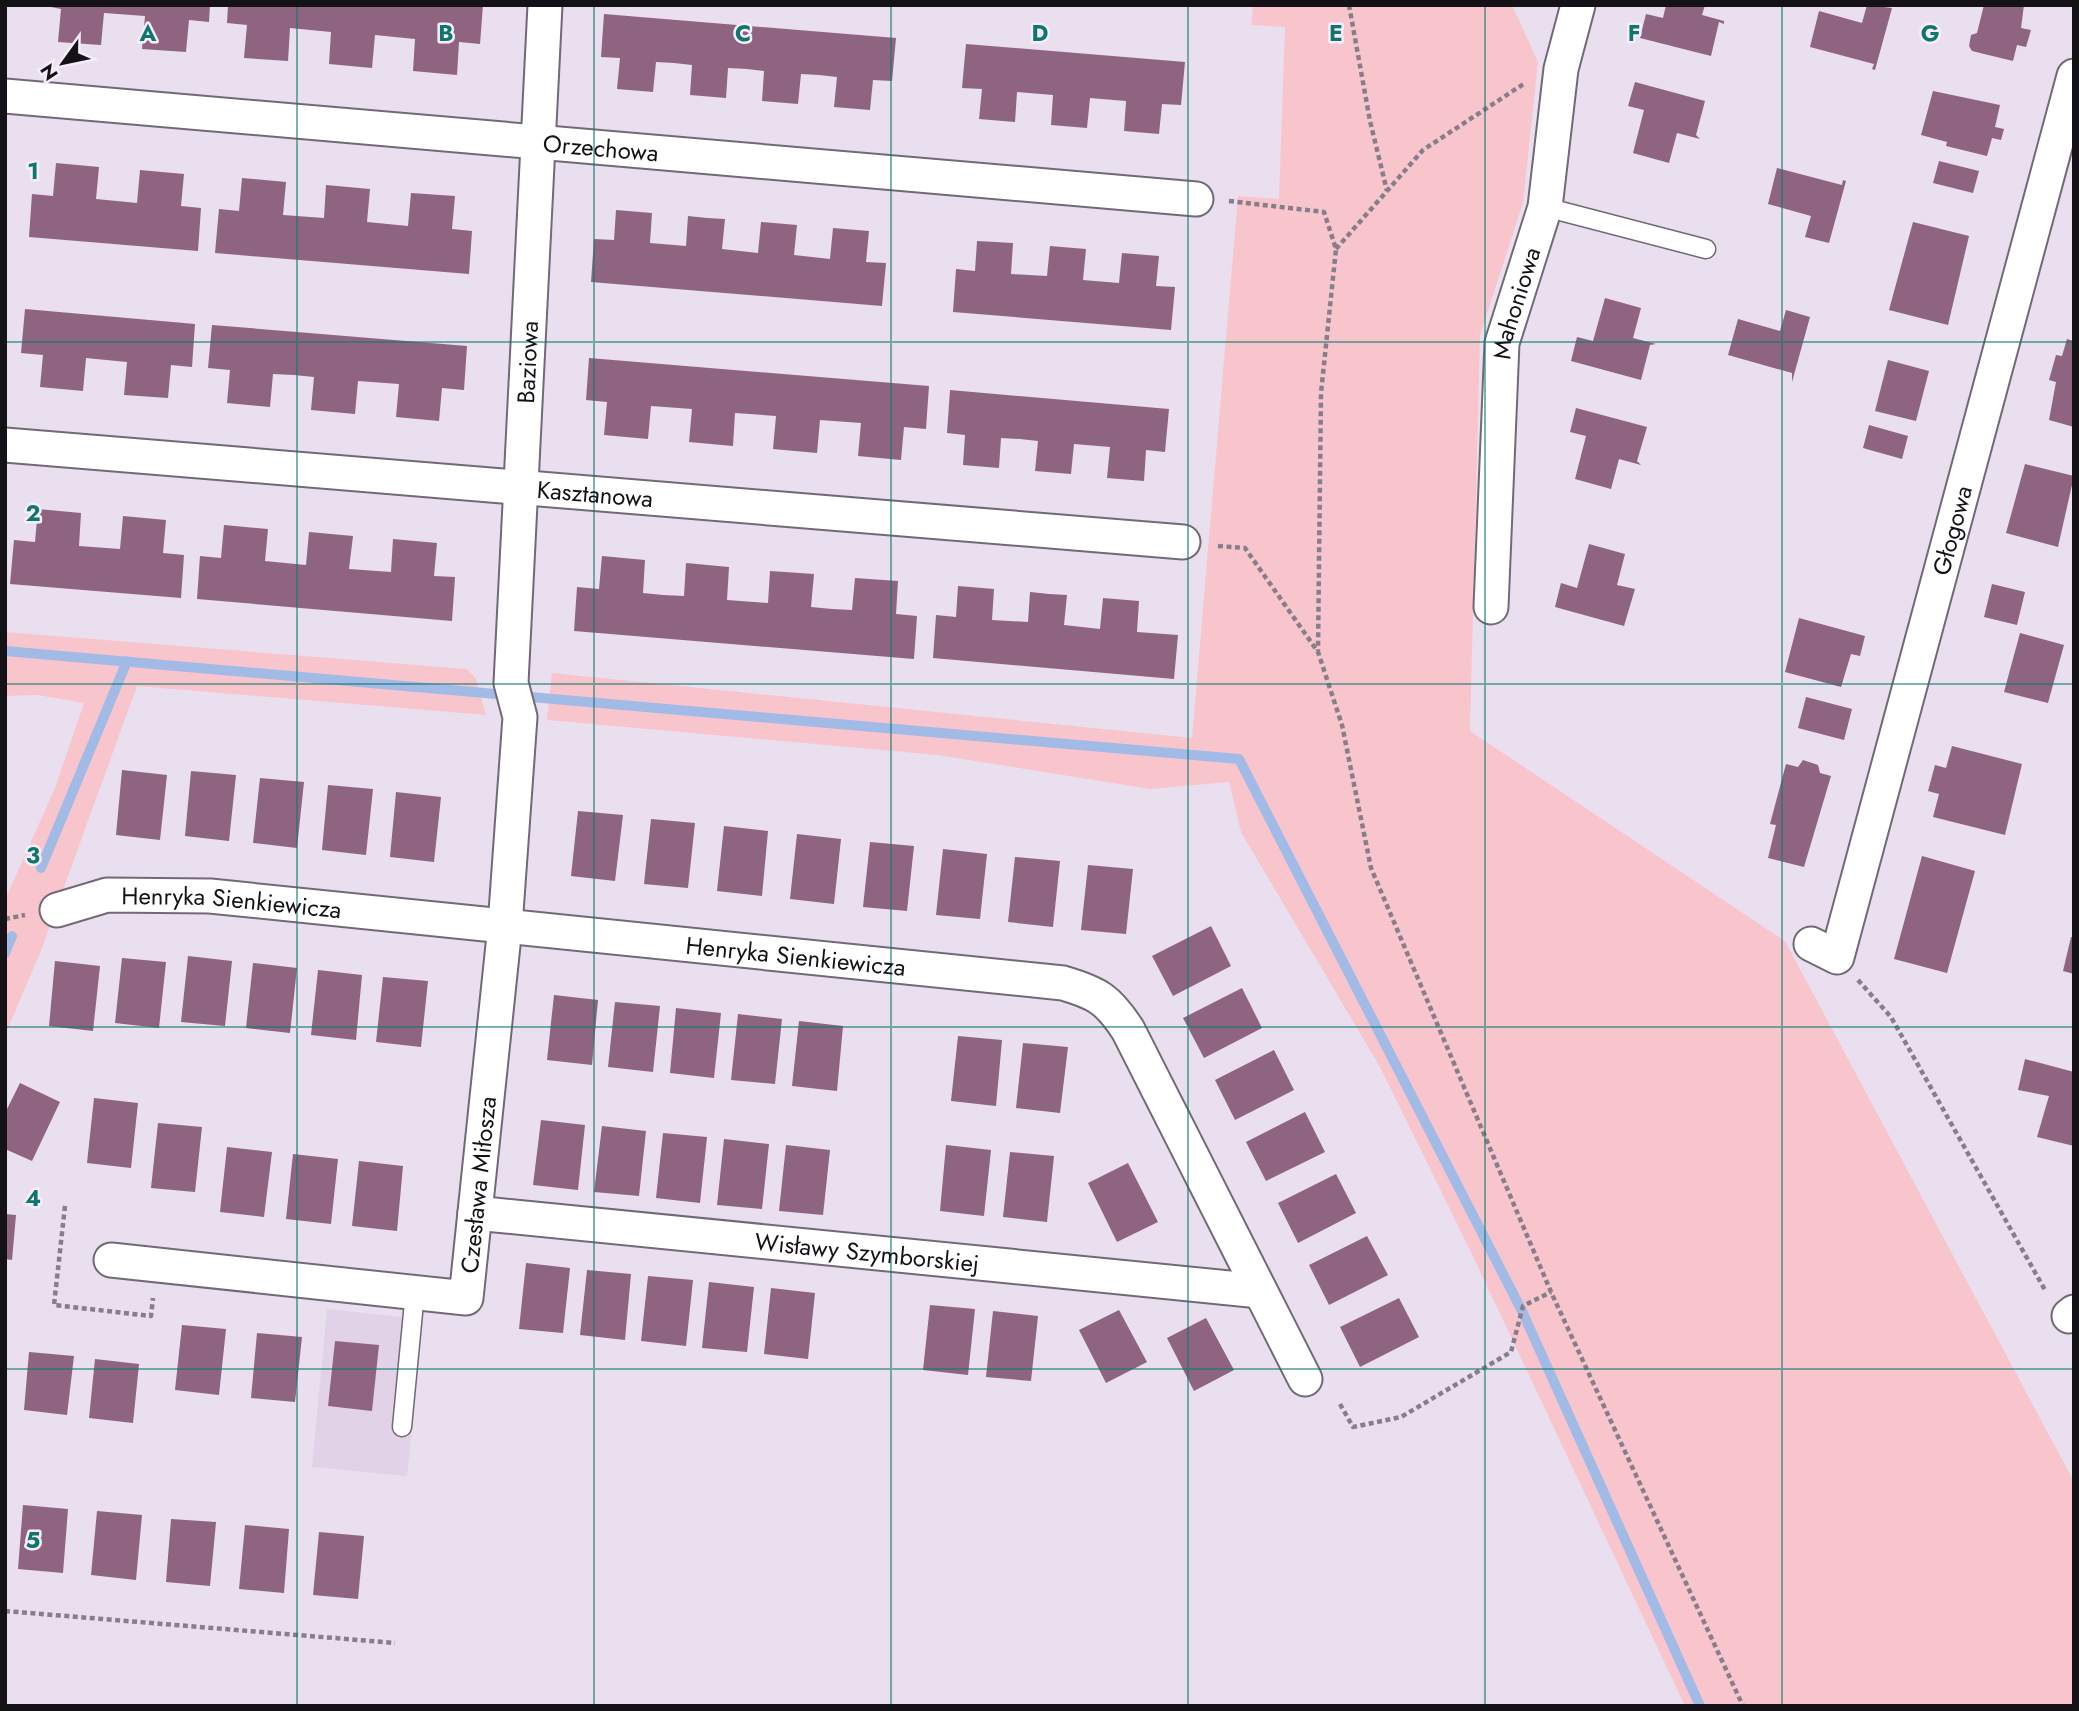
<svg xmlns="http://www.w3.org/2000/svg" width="2079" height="1711" font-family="Jost,sans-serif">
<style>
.built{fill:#e1d2e8}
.green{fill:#f8c5cd}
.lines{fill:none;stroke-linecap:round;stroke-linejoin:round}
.stream{stroke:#a2bbe6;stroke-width:10}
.building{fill:#8f6480}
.lane-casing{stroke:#726976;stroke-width:21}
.street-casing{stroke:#726976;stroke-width:37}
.path{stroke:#867f89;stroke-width:4.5;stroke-dasharray:5 3.5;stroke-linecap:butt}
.lane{stroke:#fff;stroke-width:18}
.street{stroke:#fff;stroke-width:33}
.grid{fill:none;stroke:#0f766e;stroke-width:2;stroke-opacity:0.55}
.labels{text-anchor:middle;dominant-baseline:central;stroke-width:5;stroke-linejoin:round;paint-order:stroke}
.street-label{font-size:24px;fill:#151217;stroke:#f6ecfc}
.grid-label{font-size:23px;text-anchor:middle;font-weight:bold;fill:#0f766e;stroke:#f6ecfc;stroke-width:5;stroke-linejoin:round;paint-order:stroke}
</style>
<rect width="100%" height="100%" fill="#e9dfee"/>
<polygon class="built" points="327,1309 401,1317 421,1341 407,1476 312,1467"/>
<g class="green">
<polygon points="1253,5 1512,5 1538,62 1523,203 1480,335 1470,731 1785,941 2074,1482 2074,1706 1685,1706 1469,1248 1380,1067 1241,832 1229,782 1150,789 938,755 547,720 552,673 1192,738 1238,196 1279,199 1285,27 1251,25"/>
<polygon points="5,632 467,669 476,679 486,715 137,686 40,953 5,1035 5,900 55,788 84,703 38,695 5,696"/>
</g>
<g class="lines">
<g class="stream">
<polyline points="5,651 1239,759 1522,1311 1700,1706"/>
<polyline points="41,868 127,661"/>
<polyline points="5,953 12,936"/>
</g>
</g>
<g class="building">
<polygon points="41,5 210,5 209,22 189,20 186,52 142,49 145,16 104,13 101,45 58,42 61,9"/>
<polygon points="228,5 483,5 480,44 459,42 457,75 413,71 415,39 375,35 372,68 329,64 331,32 290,28 288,61 244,58 247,25 227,23"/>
<polygon points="1666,5 1705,5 1702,15 1724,21 1724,24 1719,22 1711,56 1640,38 1646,14 1663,18"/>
<polygon points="1867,5 1892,8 1875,70 1872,69 1874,64 1810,47 1819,11 1862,23"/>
<polygon points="1984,5 2024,5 2021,28 2031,30 2026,47 2017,45 2013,61 1972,51 1969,46 1971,35 1977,33"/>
<polygon points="604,14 896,38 892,81 873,80 870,110 834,107 837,77 819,75 801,74 798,104 762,101 764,71 747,69 728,68 726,98 690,95 692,65 674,63 656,62 653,92 617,89 620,58 601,57"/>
<polygon points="966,44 1185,62 1181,105 1162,104 1159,134 1124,131 1126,101 1090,98 1087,128 1051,125 1053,95 1017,92 1015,122 979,119 982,89 962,88"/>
<polygon points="1635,82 1705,101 1696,135 1700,139 1677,133 1669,163 1633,153 1644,110 1628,106"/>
<polygon points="1933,91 2000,105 1995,127 2004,129 2001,140 1992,138 1987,156 1946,146 1947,142 1921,135"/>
<polygon points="1939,161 1979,171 1973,193 1933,183"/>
<polygon points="56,163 99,167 96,199 137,203 140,170 184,174 181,206 201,208 198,251 29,237 32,194 53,196"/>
<polygon points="1777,168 1842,185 1843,180 1846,181 1829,243 1805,237 1811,216 1768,204"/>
<polygon points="242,178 286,182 283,215 324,218 326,185 370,189 367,222 408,226 411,193 455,196 452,229 472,231 469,274 215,253 219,209 239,211"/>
<polygon points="616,210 652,213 650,243 686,246 688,216 707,218 725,219 722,249 758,253 761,222 797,225 794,255 830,259 833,228 869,231 866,262 886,263 882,306 591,282 594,239 614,240"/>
<polygon points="1913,222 1969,236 1948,325 1889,310"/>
<polygon points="977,241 1013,243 1011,274 1047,276 1050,246 1086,249 1083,280 1119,283 1122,253 1159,256 1156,286 1175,287 1171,330 953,312 956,269 975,271"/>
<polygon points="1605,298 1641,308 1633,338 1656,344 1650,345 1641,380 1571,361 1577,337 1593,341"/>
<polygon points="25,309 195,324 192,367 171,365 168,398 124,395 127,362 86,358 83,391 40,387 43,355 21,353"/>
<polygon points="1786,310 1810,317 1792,382 1792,373 1728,355 1738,319 1780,331"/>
<polygon points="212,325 467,346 464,390 442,388 439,421 396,417 399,384 358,381 355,414 311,410 314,377 294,375 273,374 270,407 227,403 230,370 208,368"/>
<polygon points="2067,339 2074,341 2074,427 2049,420 2056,382 2049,380 2056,355 2062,356"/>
<polygon points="589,358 929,386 926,429 904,427 901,460 858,456 861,423 820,420 817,453 773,449 776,416 735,413 733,446 689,442 692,409 651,406 648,439 604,435 607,402 586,400"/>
<polygon points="1888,360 1929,371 1916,421 1875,411"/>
<polygon points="950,390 1169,409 1165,452 1146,450 1144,481 1107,478 1110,447 1074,444 1071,474 1035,471 1038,441 1020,439 1001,438 999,468 963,465 965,435 947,433"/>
<polygon points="1576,408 1647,427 1637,461 1641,465 1619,459 1611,489 1575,479 1586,436 1570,432"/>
<polygon points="1869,425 1908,436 1902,459 1863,448"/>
<polygon points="2025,464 2074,476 2058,547 2006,533"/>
<polygon points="38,509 81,513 79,546 120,549 123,516 166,520 163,553 184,555 181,598 10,584 14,540 35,542"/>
<polygon points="224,525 268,529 265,561 285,563 306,565 309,532 353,536 349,569 391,572 393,539 437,543 434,576 455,577 452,621 197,599 200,556 221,558"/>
<polygon points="1589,544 1625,554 1617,585 1635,589 1624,626 1555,607 1561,583 1577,588"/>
<polygon points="602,556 645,560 643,593 663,595 684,596 686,563 729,567 727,600 768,603 770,571 814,574 811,607 832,609 852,610 855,578 898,581 896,614 917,616 914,659 574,631 577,587 599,589"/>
<polygon points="1992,584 2025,592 2017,625 1984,617"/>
<polygon points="958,586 994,589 992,620 1028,622 1030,592 1049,594 1067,595 1064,625 1100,629 1103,598 1139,601 1137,632 1178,635 1174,679 933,658 936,615 956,617"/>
<polygon points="1799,618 1865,636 1860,656 1851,654 1841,687 1785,672"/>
<polygon points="2020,633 2064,645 2048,703 2004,692"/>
<polygon points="1806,697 1852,709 1844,740 1798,728"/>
<polygon points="1952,746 2022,764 2005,835 1933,817 1939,794 1928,791 1935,765 1946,768"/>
<polygon points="1803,760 1818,765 1820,773 1831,776 1804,867 1768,858 1776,825 1770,824 1786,764 1798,767"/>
<polygon points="122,770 167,775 160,840 116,835"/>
<polygon points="191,771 236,775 229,841 185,836"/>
<polygon points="260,778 304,782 297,848 253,843"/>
<polygon points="328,785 373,789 366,855 322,850"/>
<polygon points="396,792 441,797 434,862 390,857"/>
<polygon points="578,811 623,815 615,881 571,876"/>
<polygon points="651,819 695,823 688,888 644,884"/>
<polygon points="724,826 768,831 762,896 717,891"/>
<polygon points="797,834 841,839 834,904 790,899"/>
<polygon points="870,842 914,846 907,911 863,907"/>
<polygon points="943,849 987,854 980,919 936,915"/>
<polygon points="1922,856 1975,871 1947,973 1894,959"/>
<polygon points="1015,857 1060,861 1053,927 1008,922"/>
<polygon points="1088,865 1133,869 1126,934 1081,930"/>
<polygon points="1211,926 1231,966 1173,996 1152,956"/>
<polygon points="2071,937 2074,937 2074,974 2063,971"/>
<polygon points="188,956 232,961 225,1026 181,1022"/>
<polygon points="122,958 166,962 159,1028 115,1023"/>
<polygon points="55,961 100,966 93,1031 49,1026"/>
<polygon points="253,963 297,968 290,1033 246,1028"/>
<polygon points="318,970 362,975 356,1040 311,1035"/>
<polygon points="383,977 428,981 421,1047 376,1042"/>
<polygon points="1242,988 1262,1028 1204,1058 1183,1018"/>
<polygon points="554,995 598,1000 592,1065 547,1060"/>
<polygon points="615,1002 660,1006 653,1072 608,1067"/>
<polygon points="676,1008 721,1013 714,1078 670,1073"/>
<polygon points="738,1014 782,1019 775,1084 731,1080"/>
<polygon points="799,1021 843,1026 837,1091 792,1086"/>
<polygon points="958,1036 1002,1040 996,1106 951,1101"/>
<polygon points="1023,1043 1068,1047 1060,1113 1016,1108"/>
<polygon points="1274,1050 1294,1090 1235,1120 1215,1080"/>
<polygon points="2025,1059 2074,1072 2074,1146 2037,1137 2049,1096 2018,1090"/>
<polygon points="20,1083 60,1102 32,1161 5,1149 5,1113"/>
<polygon points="94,1098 138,1103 131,1168 87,1163"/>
<polygon points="1305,1112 1325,1152 1266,1181 1246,1142"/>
<polygon points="541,1120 585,1125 578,1190 533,1185"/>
<polygon points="158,1123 202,1127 195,1192 151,1188"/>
<polygon points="602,1126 646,1131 639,1196 594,1192"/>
<polygon points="663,1133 707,1137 700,1203 656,1198"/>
<polygon points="724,1139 769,1144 762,1209 717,1205"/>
<polygon points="786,1145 830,1150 823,1215 779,1211"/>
<polygon points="946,1145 991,1150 984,1216 940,1211"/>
<polygon points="227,1147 272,1152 264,1217 220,1212"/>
<polygon points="1010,1152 1054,1156 1047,1222 1003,1217"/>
<polygon points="293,1154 338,1159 331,1224 286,1219"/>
<polygon points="359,1161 403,1166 397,1231 352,1226"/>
<polygon points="1128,1163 1158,1222 1117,1242 1088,1183"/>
<polygon points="1336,1174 1356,1213 1298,1243 1278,1203"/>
<polygon points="5,1214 16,1215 12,1260 5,1259"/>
<polygon points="1367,1236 1388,1275 1329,1305 1309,1265"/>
<polygon points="526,1263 570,1268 563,1333 519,1329"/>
<polygon points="587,1270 631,1274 625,1340 580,1335"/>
<polygon points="648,1276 693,1280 686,1346 641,1341"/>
<polygon points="709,1282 754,1287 747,1352 702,1348"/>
<polygon points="771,1288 815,1293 808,1359 764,1354"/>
<polygon points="1399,1298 1419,1337 1360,1367 1340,1327"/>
<polygon points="930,1305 975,1309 968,1375 923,1370"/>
<polygon points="1119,1310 1147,1362 1106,1383 1079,1330"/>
<polygon points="993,1311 1038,1316 1031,1381 986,1377"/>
<polygon points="1206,1318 1234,1370 1194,1391 1167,1338"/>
<polygon points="182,1325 226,1329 219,1395 175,1390"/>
<polygon points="257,1333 302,1337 295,1402 251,1398"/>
<polygon points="335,1341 379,1345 372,1411 328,1406"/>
<polygon points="29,1352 74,1356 67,1415 24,1410"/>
<polygon points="95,1359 139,1364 133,1423 89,1418"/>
<polygon points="23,1505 68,1509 63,1573 18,1569"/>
<polygon points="97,1511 142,1515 136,1580 91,1575"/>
<polygon points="171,1519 216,1522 210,1586 166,1582"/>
<polygon points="245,1525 289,1529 284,1593 239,1589"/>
<polygon points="319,1532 364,1536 358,1599 313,1595"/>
</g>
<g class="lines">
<defs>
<g id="lane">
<polyline points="1545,207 1706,249"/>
<polyline points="402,1427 415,1292"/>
</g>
<g id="street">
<path id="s1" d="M5,96L1196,199"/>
<path id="s2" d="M5,445L1183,542"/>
<path id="s3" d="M1491,607L1502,343L1545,207L1561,69L1578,5"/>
<path id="s4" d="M57,910L107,895L210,896L1063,983C1097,993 1108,999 1128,1030L1305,1379"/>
<path id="s5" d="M1811,944L1837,957L2074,76"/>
<path id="s6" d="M475,1213L1260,1291"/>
<path id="s7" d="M111,1260L466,1298L505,926L520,717L511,683L545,5"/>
<polyline points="2069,1316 2074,1312"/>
</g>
</defs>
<use href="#lane" class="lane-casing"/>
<use href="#street" class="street-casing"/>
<g class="path">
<polyline points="1349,5 1370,121 1387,191"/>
<polyline points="1229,201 1324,212 1336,249 1321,393 1318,651"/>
<polyline points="1336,249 1423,150 1525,83"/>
<polyline points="1218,546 1245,548 1318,652 1342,725 1371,868 1551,1292 1743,1706"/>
<polyline points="5,919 25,915"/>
<polyline points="1858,980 1891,1017 2045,1290"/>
<polyline points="65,1206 54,1305 151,1316 153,1298"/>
<polyline points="1340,1404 1353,1427 1401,1417 1511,1352 1523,1306 1551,1292"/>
<polyline points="5,1611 395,1643"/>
</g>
<use href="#lane" class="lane"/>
<use href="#street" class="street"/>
</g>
<path class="grid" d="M297,5V1706M594,5V1706M891,5V1706M1188,5V1706M1485,5V1706M1782,5V1706M5,342H2074M5,684H2074M5,1027H2074M5,1369H2074"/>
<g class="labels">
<g class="street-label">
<text stroke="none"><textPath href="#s1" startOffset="598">Orzechowa</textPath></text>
<text stroke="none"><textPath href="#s3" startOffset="306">Mahoniowa</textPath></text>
<text stroke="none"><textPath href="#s7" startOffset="1297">Baziowa</textPath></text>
<text stroke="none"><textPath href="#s2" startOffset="592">Kasztanowa</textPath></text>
<text stroke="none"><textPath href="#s5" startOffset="471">Głogowa</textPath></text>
<text stroke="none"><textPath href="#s4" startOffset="177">Henryka Sienkiewicza</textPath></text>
<text stroke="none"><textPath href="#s4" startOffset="744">Henryka Sienkiewicza</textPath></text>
<text stroke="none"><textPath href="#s7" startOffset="471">Czesława Miłosza</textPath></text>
<text stroke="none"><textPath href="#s6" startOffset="394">Wisławy Szymborskiej</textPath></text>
</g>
</g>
<g class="grid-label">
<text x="148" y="41">A</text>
<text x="446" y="41">B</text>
<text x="743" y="41">C</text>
<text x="1040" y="41">D</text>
<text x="1336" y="41">E</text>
<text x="1634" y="41">F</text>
<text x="1930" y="41">G</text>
<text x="33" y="179">1</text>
<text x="33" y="521">2</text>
<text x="33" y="863">3</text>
<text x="33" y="1206">4</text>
<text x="33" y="1548">5</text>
</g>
<rect width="2079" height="1711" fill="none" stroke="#151217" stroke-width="14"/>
<g transform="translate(63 63) rotate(237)" stroke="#f6ecfc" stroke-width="5" paint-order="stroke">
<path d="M0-5L12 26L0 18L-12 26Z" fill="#151217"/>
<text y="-10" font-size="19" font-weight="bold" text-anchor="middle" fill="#151217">N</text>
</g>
</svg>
